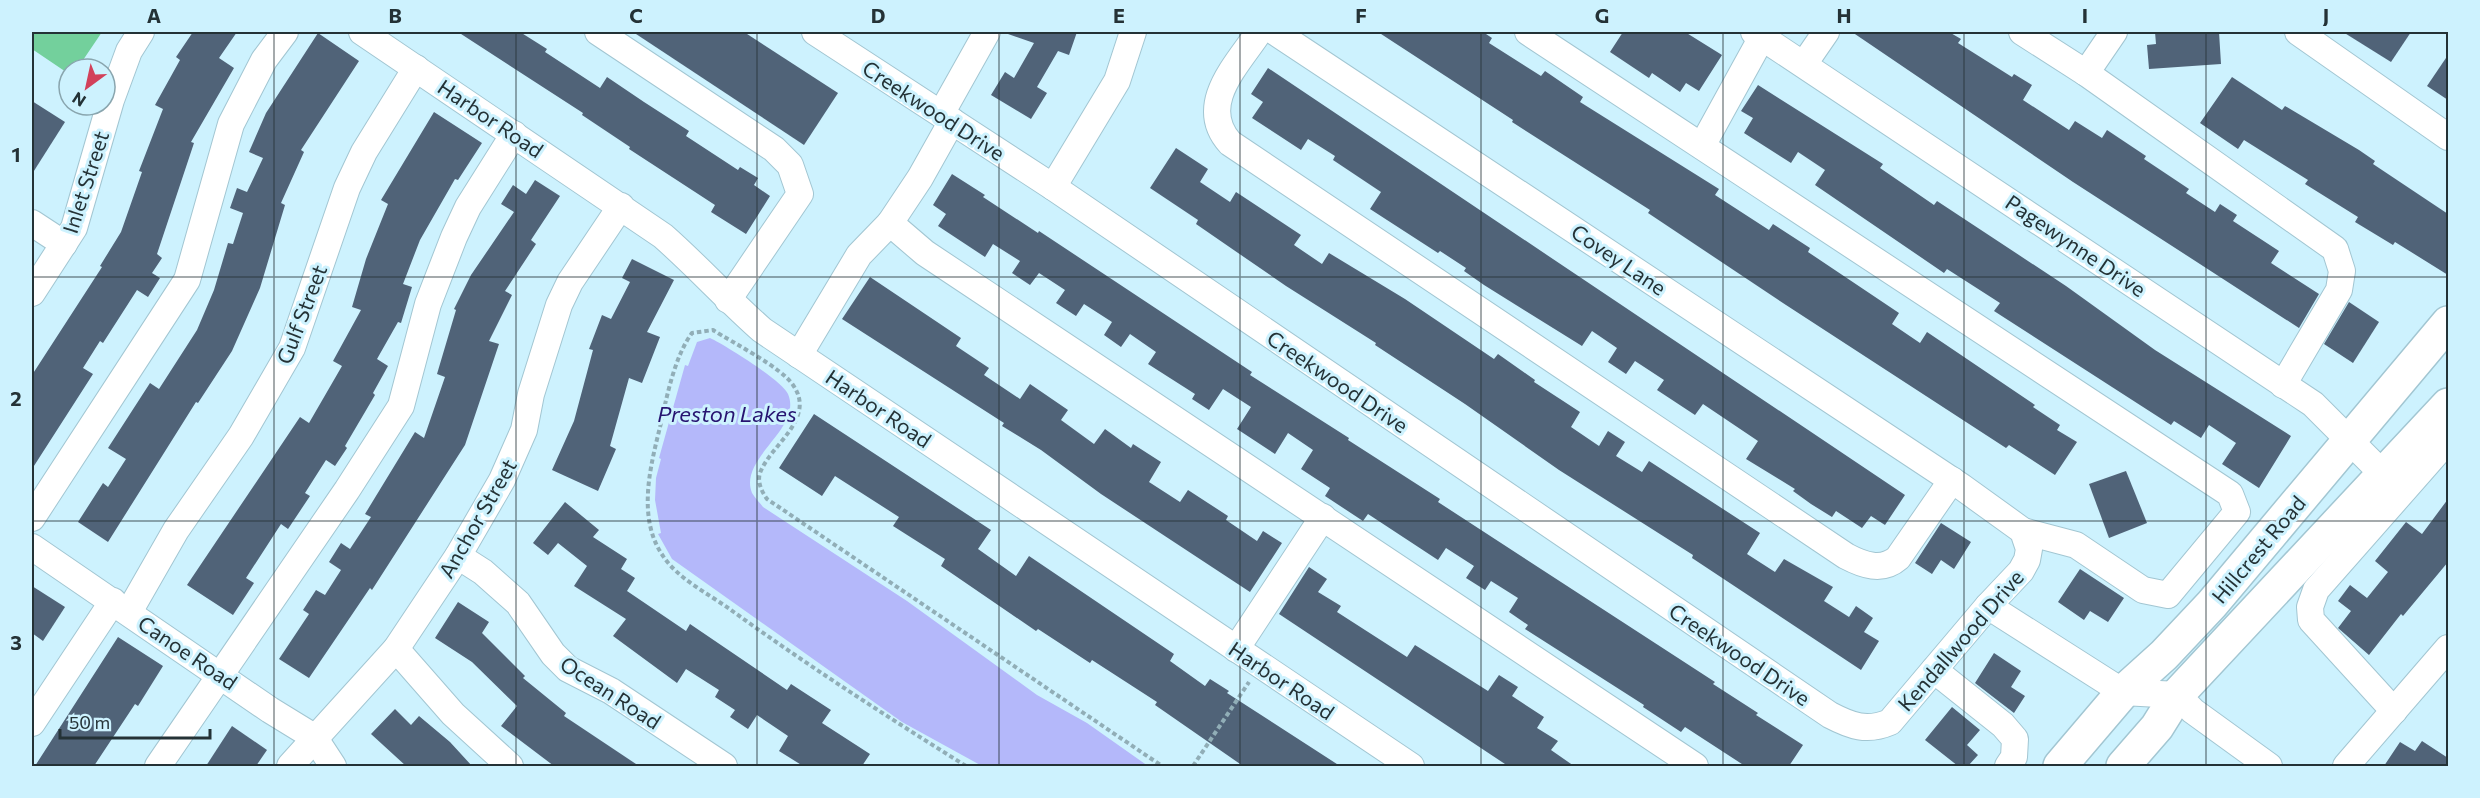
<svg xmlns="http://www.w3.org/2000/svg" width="2480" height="798" font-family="Commissioner,sans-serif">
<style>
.green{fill:#73d09c}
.water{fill:#b4b8fa}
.building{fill:#506378}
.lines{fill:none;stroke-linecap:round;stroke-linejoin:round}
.minor-casing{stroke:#a2c6d2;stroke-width:28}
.major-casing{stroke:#a2c6d2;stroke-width:36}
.path{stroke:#91aeb7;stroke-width:4;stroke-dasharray:4.5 3;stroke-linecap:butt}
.minor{stroke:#fff;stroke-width:26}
.major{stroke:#fff;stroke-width:33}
.grid{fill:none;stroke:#243236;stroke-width:1.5;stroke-opacity:0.55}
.labels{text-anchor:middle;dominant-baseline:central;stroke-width:6;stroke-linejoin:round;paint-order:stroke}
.street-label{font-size:21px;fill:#243236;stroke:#cdf2fe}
.water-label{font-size:22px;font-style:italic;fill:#271471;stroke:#cdf2fe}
.neatline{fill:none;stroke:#243236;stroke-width:2}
.grid-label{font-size:20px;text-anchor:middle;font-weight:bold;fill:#243236}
</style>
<rect width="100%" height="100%" fill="#cdf2fe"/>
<polygon class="green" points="32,32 102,32 77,69 69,69 69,74 32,49"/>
<path class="water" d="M710,338C725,345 783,381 788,394C803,429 738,458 752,493C755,498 760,503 763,507L907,601L1037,695L1087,723L1148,766H982L902,722L672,559L658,534L661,533L655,500L656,478L661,459L659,458L685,365L688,366L697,342Z"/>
<g class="building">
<polygon points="193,32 237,32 219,58 234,68 191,142 194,143 157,254 162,258 152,273 160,278 148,297 137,290 103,343 100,341 83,368 93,374 32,469 32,375 102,267 100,266 121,232 142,172 139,171 163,109 155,105 180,60 176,57"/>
<polygon points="458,32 520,32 547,49 545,52 600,88 607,77 644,102 689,131 686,136 738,170 740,167 758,178 754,185 770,196 746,234 711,212 715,205 629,149 630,147 582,115 583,113"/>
<polygon points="633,32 744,32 838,93 804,145"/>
<polygon points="1008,32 1077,32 1069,55 1058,51 1037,87 1047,93 1031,119 991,95 1005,72 1014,78 1034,43 1008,34"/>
<polygon points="1378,32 1483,32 1492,38 1489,43 1541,76 1545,71 1583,97 1580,102 1719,189 1715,195 1769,230 1773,224 1810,248 1808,252 1899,313 1892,324 1920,343 1927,332 2035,405 2033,407 2060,425 2057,430 2077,442 2055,475 2009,445 2006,448 1786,305 1648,213 1650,210 1512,122 1513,120"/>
<polygon points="1623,32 1685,32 1722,55 1699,91 1686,83 1680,92 1652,73 1649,78 1610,52"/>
<polygon points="1852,32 1949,32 1961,39 1958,43 2012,77 2014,74 2032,85 2023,100 2069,130 2075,121 2102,138 2107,130 2146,156 2144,159 2189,189 2186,193 2215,212 2220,204 2237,215 2233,221 2279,251 2271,263 2319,294 2299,328 2073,182"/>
<polygon points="2155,32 2219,32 2221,64 2149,69 2147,45 2156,44"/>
<polygon points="2343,32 2411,32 2391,62"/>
<polygon points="318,33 359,61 301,150 304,152 281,203 285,205 260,288 232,351 198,403 196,402 108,542 78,522 103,483 108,487 126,459 108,448 150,383 159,389 197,330 214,290 228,243 233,244 243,213 230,208 237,188 247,192 263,158 249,152 266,113"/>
<polygon points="2448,55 2448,100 2427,86"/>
<polygon points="1268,68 1905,495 1885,525 1871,516 1862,528 1836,511 1832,517 1811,504 1793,491 1795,489 1746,459 1758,441 1703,404 1695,415 1657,390 1664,380 1635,361 1626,374 1608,362 1617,348 1592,331 1582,346 1484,285 1464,271 1466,268 1440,251 1438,253 1370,209 1381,192 1333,160 1335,156 1308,139 1301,150 1252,118 1263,102 1251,94"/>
<polygon points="2232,77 2282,110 2285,106 2359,150 2375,161 2373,164 2448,214 2448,275 2395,242 2393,245 2355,222 2358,217 2305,184 2308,180 2244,140 2238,149 2200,123"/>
<polygon points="1758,85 1883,164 1880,168 1934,205 1937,201 2066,286 2155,350 2291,436 2259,488 2222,464 2236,443 2209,425 2201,438 2174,421 2171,425 1994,311 2000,303 1947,269 1944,273 1815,185 1825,170 1798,152 1791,163 1744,133 1753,118 1741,111"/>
<polygon points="32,101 65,122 32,174"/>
<polygon points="434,112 482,143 458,180 455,179 420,240 403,284 412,287 401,323 398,322 377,359 388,366 373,393 375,395 345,446 347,448 335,466 326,460 305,493 310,496 288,529 281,524 246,578 254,583 233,615 187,585 300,417 309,423 342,366 333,361 361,310 352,307 366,259 388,204 381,200"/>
<polygon points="1176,148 1208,169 1200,182 1230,202 1236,192 1301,235 1294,245 1322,264 1329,253 1405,299 1494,359 1498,354 1535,380 1534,382 1580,412 1571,427 1599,446 1608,431 1625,442 1616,456 1642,472 1649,461 1760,533 1747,554 1775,572 1784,559 1833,587 1824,601 1849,617 1856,606 1873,618 1864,632 1879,641 1861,670 1692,558 1693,555 1559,470 1465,404 1375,345 1376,343 1286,286 1196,224 1198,220 1150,188"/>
<polygon points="952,174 985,195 983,197 1038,233 1039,231 1252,372 1250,375 1349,438 1348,440 1440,499 1438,502 1715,682 1713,684 1758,713 1756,715 1803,745 1789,766 1745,766 1685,727 1681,732 1643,707 1644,705 1525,629 1528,625 1509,612 1518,598 1491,581 1485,590 1466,578 1474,566 1446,548 1438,560 1368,514 1363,521 1325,496 1330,488 1301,469 1313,450 1288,433 1275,454 1237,429 1251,407 1223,389 1209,410 1192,399 1195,394 1148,364 1156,352 1130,334 1121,347 1104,335 1112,322 1084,304 1076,316 1056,303 1065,290 1039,273 1030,285 1012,273 1020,261 993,244 985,257 938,226 946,214 933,205"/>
<polygon points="535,180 560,196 531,240 536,244 505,291 512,295 489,341 499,344 465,445 372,590 370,588 309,678 279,659 309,614 303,610 316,590 325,595 341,570 329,562 341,543 350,549 371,517 365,514 415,432 424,438 445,377 437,374 456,310 454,309 471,275 514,212 501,204 513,185 526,194"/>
<polygon points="632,259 674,280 647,332 660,337 642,383 629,378 610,446 616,449 598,491 552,470 574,421 593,350 589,349 602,315 611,319 630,282 622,278"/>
<polygon points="870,277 961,338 956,346 989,368 984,375 1020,399 1030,384 1068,410 1061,420 1094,444 1105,429 1131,448 1133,444 1161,462 1149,482 1180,502 1188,490 1228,516 1226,520 1257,541 1263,531 1282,543 1250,592 1101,494 1041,450 1002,426 1004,423 842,319"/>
<polygon points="2349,302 2379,322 2353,363 2324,344"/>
<polygon points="814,414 991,530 978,549 1016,576 1029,556 1174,654 1170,661 1205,686 1210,679 1229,691 1227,693 1340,766 1243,766 1155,705 1157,702 1092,660 1090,663 1038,629 1036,631 941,566 945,559 893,526 899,517 835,476 822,496 779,468"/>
<polygon points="2126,471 2147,523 2109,538 2089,484"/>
<polygon points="2448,499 2448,562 2403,616 2401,614 2369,655 2338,628 2351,611 2338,601 2350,585 2367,598 2388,572 2375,561 2406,522 2422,534"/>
<polygon points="565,502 599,530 593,537 627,559 621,569 635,578 627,591 686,631 690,624 787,690 791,684 831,710 822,723 870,754 862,766 803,766 779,751 788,736 757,715 748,729 730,717 735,710 715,697 719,690 686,669 677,683 613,636 626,619 574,586 587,566 558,543 548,555 533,543"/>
<polygon points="1941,523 1971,542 1954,569 1941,560 1932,574 1915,563"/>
<polygon points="1309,567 1327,579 1318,592 1341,606 1337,612 1407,657 1415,645 1488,691 1499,675 1518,687 1512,696 1544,717 1537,728 1558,741 1551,750 1574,766 1508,766 1279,614"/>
<polygon points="2080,569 2124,598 2108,622 2090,611 2084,620 2058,602"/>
<polygon points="32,586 65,607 43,641 32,633"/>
<polygon points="458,602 489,622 482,633 525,676 523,678 566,713 564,716 639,766 554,766 501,726 517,706 472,662 435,638"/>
<polygon points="118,637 163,666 138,706 135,704 94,766 35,766"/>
<polygon points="1994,653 2021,671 2011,687 2025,696 2014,713 1975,683"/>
<polygon points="1952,707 1980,730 1967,745 1978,755 1968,766 1958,766 1925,740"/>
<polygon points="395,709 411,725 419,716 450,742 472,766 406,766 371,734"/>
<polygon points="232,726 267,750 256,766 206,766"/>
<polygon points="2422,741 2448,758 2448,766 2384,766 2400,742 2415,751"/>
</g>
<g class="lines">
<defs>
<g id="minor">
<path d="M362,32L663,236C697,266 727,299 762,330L1411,766"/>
<polyline points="598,32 774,149 790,165 800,194 728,300"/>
<path d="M815,32L1053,187L1830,715C1851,726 1867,732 1890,722L1988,606L2021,571L2027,560L2029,549L2023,531L1962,487L1275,32"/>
<path d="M1259,32C1237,65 1196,105 1230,143L1846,556C1863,565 1882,572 1898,558L1952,480"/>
<polyline points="1528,32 2230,494 2237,512 2168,595 2143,590 2076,545 2023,531"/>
<polyline points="1754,32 2313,404 2384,475"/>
<polyline points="2022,32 2086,73 2335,249 2342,271 2339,290 2283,385"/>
<polyline points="2298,32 2448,137"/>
<polyline points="1804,64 1826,32"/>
<polyline points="2086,73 2114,32"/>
<polyline points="941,114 987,32"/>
<polyline points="952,121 920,178 890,223 925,253 1695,766"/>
<polyline points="1702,146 1762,37"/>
<polyline points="1053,187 1117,81 1133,32"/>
<polyline points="32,223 64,244"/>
<polyline points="32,293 74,228 111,100 129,51 141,32"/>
<polyline points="799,355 859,255 890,223"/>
<polyline points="32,518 187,280 231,124 264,60 285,32"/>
<polyline points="32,547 270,710 314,737 333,766"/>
<polyline points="458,556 483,572 518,603 553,654 568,669 611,691 724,766"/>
<polyline points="1988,606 2123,692 2177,695 2193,711 2269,766"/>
<polyline points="129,612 176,530 241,436 292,348 347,188 364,152 416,68"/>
<polyline points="396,649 453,714 510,766"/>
<polyline points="1236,649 1323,517"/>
<polyline points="1934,670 2003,725 2015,739 2014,757 2008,766"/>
<polyline points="2394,711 2311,620 2310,607 2316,590 2448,440"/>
<polyline points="32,723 113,601"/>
<polyline points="158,766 347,490 401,406 428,304 454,237 468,207 514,134"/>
<polyline points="290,766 396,649 458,556 502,480 524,430 531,394 559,305 570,282 621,206"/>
<polyline points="2346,766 2448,648"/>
</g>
<g id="major">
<polyline points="2060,766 2123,692 2164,655 2212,604 2448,323"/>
<polyline points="2123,766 2157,727 2177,695 2448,405"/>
</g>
</defs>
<use href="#minor" class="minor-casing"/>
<use href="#major" class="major-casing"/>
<g class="path">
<path d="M966,766C886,716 807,665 731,610C709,594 678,579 663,556C636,517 651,464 661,423C667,395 675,356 692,333L713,330C733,343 781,367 793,385C817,419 770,445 760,473C757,482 762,492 767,499L1162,766"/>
<polyline points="1193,766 1249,682"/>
</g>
<use href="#minor" class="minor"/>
<use href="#major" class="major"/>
</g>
<path class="grid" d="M274,32V766M516,32V766M757,32V766M999,32V766M1240,32V766M1481,32V766M1723,32V766M1964,32V766M2206,32V766M32,277H2448M32,521H2448"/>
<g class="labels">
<g class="street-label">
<text transform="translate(934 110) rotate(33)">Creekwood Drive</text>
<text transform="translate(491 118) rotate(34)">Harbor Road</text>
<text transform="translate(85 182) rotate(-72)">Inlet Street</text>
<text transform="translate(2076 245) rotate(34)">Pagewynne Drive</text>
<text transform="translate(1619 259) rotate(34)">Covey Lane</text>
<text transform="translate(301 314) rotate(-69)">Gulf Street</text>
<text transform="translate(1338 381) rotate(34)">Creekwood Drive</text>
<text transform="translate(879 408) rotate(34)">Harbor Road</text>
<text transform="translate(477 518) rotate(-60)">Anchor Street</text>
<text transform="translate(2258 549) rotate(-50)">Hillcrest Road</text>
<text transform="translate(1960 640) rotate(-49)">Kendallwood Drive</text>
<text transform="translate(188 652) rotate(34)">Canoe Road</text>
<text transform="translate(1740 654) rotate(34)">Creekwood Drive</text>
<text transform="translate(1282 680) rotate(34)">Harbor Road</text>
<text transform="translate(611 692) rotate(33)">Ocean Road</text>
</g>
<g class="water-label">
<text x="727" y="413">Preston Lakes</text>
</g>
</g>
<rect width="2480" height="798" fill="none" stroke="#cdf2fe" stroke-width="66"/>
<g transform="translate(87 87) rotate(213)"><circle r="28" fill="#cdf2fe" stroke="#89a5ae" stroke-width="1.5"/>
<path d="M0-4.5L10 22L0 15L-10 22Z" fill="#d2415a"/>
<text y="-9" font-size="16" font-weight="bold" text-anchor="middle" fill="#243236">N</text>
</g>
<path d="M60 729v9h150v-9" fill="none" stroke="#243236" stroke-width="3"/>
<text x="69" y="729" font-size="18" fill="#243236" stroke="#cdf2fe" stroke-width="4.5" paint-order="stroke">50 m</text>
<rect x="33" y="33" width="2414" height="732" class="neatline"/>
<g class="grid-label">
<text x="154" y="23">A</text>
<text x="395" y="23">B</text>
<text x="636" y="23">C</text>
<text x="878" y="23">D</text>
<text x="1119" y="23">E</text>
<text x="1361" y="23">F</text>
<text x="1602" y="23">G</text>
<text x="1844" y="23">H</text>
<text x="2085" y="23">I</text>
<text x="2326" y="23">J</text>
<text x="16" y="162">1</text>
<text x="16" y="406">2</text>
<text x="16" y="650">3</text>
</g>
</svg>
